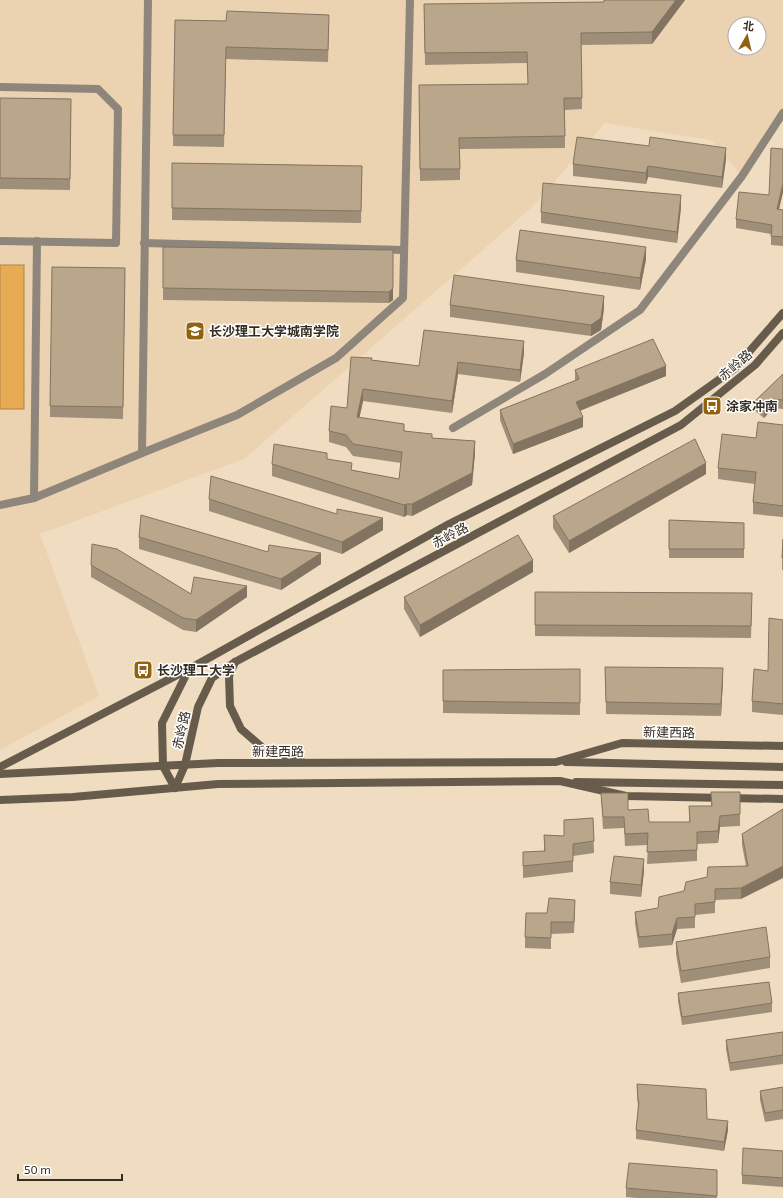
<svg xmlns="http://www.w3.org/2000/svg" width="783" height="1198" font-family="'Exo 2','Noto Sans SC',sans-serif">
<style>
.built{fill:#ebd2b0;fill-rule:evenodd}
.water{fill:#e6ab53;stroke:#b18544}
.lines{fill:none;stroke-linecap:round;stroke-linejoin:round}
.street{stroke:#8e867a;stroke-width:8}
.secondary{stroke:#675c4b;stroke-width:8}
.wall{fill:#9f8f78}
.shaded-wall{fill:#827461}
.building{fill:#b9a68b;stroke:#827461}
.labels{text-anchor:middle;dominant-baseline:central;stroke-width:3;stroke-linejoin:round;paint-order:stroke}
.poi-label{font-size:13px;font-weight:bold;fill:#352d22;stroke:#fff;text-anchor:start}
.street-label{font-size:13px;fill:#352d22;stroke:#fff}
</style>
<rect width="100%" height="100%" fill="#f0dcc0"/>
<path class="built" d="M0,0H783V121L742,176L711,140L605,123L533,206L244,459L40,534L99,696L0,750ZM735,24H759V48H735Z"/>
<rect class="water" x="0" y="265" width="24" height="144"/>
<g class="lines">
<g class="street">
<polyline points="0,87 98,89 118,109 116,243 0,241"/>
<polyline points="144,243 404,250"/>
<polyline points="453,428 545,374 640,310 742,176 783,113"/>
<polyline points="142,453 237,415 336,358 403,298 410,0"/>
<polyline points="34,498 37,241"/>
<polyline points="0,505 34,498 142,453 148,0"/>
</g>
<g class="secondary">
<polyline points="235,662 229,676 230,706 241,729 263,748 301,761"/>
<polyline points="566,762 783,767"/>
<polyline points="0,767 189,669 449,524 675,411 734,369 783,313"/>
<polyline points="0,774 218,763 556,762 622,743 783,746"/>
<polyline points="576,782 783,785"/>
<polyline points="175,788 185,765 198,707 212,678 235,662 681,425 755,365 783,333"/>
<polyline points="175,788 163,766 162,723 189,669"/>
<polyline points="0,800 73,797 218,784 560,781 626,796 783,799"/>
</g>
</g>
<g class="wall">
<polygon points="685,0 652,44 581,45 582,109 565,110 565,148 460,149 460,180 420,181 419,85 528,84 527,63 425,65 424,4 604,2"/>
<polygon points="175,20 329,26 328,62 226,59 224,147 173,146"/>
<polygon points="0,98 71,99 70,190 0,189"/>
<polygon points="783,149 783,192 779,209 783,210 783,246 771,245 771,234 736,228 736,219 769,195"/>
<polygon points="726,159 722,188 648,177 646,184 573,176 573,164"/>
<polygon points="172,163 362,166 361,223 172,220"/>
<polygon points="681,207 677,243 541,223 541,212"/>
<polygon points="163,247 393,250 393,300 389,303 163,300"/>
<polygon points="646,259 640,290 516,272 516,260"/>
<polygon points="52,267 125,268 123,419 50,417"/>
<polygon points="450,305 604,308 601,330 591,336 450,317"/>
<polygon points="524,353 520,382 458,374 452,413 363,401 359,418 432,438 475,453 472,485 412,516 407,515 404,517 272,476 272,464 327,459 352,470 399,479 401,463 353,456 346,447 329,442 329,431 347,408 372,360 419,366"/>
<polygon points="575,370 666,376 580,411 583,427 513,454 500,420 500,410 575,381"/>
<polygon points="783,374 783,409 773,408 764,418 754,410 754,402"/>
<polygon points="783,425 783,517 753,514 753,502 755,484 718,479 718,468 756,438"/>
<polygon points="706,474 569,553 553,528 553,516"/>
<polygon points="209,499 383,530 342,554 209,511"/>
<polygon points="669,520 744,523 744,558 669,558"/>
<polygon points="139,537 268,552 321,564 281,590 139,549"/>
<polygon points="783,539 783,570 782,570 782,558"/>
<polygon points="91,565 191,594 247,597 196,632 183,630 91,577"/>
<polygon points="533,572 420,637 404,609 404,597"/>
<polygon points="535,592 752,605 751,638 535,636"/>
<polygon points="783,620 783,715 752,712 752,701 768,671"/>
<polygon points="605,667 723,679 721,716 606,714"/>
<polygon points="580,669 580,715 443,713 443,670"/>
<polygon points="711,792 740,792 740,826 720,827 718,843 697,844 697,861 647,864 648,845 625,846 624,828 603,829 601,793 628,810 649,822 689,822 689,806 711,806"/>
<polygon points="783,809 741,899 715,900 715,913 695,915 695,928 677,929 672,945 639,948 635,923 635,912 658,908 707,877 746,866 742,845 742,834"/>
<polygon points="593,818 594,853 573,856 573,872 523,878 523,866 544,851 544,835 564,836 564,820"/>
<polygon points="644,871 641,897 610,894 610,882"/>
<polygon points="575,911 574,933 551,934 551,949 525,948 525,937 547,913"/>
<polygon points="676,942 770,957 770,968 681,983 676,954"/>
<polygon points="678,993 772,1003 772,1012 682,1025 678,1001"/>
<polygon points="783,1032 783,1064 730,1071 726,1049 726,1040"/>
<polygon points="637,1084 728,1130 724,1151 636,1139 636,1130 638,1110"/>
<polygon points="783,1087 783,1119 765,1122 760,1100 760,1091"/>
<polygon points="783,1151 783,1187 742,1184 742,1175"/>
<polygon points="717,1170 717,1198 637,1198 626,1197 626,1188"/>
</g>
<g class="shaded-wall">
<polygon points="676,0 685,0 652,44 652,32"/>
<polygon points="726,148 726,159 722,188 722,177"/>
<polygon points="648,166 648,177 646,184 646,173"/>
<polygon points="783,183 783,192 777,217 777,209"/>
<polygon points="681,195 681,207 677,243 677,232"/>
<polygon points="646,247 646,259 640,290 640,278"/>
<polygon points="393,250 393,300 389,303 389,292"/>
<polygon points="604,296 604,308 601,330 591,336 591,325"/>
<polygon points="524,341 524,353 520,382 520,370"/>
<polygon points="458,362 458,374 452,413 452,401"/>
<polygon points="666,366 666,376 576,412 576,402"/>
<polygon points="363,389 363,401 357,429 357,417"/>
<polygon points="773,399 773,408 764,418 764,409"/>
<polygon points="583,417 583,427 513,454 513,444"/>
<polygon points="475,441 475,453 472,485 412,516 412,504"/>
<polygon points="706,463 706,474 569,553 569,541"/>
<polygon points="407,504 407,515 404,517 404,505"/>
<polygon points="383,518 383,530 342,554 342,542"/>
<polygon points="321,553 321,564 281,590 281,579"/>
<polygon points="533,560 533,572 420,637 420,625"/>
<polygon points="247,586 247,597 196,632 196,620"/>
<polygon points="723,668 723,679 721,716 721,704"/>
<polygon points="720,816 720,827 718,843 718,831"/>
<polygon points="644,859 644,871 641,897 641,885"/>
<polygon points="783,866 783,878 741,899 741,888"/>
<polygon points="677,918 677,929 672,945 672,934"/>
<polygon points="728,1121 728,1130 724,1151 724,1142"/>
</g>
<g class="building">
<polygon points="604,0 676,0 652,32 581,33 582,98 564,98 565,136 459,138 460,169 420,169 419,85 528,84 527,52 425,53 424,4 604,2"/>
<polygon points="227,11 329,15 328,50 226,47 224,135 173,135 175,20 226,21"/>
<polygon points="0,98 71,99 70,179 0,178"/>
<polygon points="577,137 649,146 650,137 726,148 722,177 648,166 646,173 573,164"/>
<polygon points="771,148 783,149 783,183 777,209 783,210 783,237 771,236 772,225 736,219 739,192 769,195"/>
<polygon points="172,163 362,166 361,211 172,208"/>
<polygon points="543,183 681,195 677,232 541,212"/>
<polygon points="520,230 646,247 640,278 516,260"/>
<polygon points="163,247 393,250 393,288 389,292 163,288"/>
<polygon points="52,267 125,268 123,407 50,406"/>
<polygon points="454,275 604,296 601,318 591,325 450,305"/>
<polygon points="424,330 524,341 520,370 458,362 452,401 363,389 357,417 404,424 404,431 432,434 432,438 475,441 472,473 412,504 407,504 404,505 272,464 274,444 327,453 327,459 352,463 351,470 399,479 402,452 353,444 346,435 329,431 331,406 347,408 351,357 372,358 371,360 419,366"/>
<polygon points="653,339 666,366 576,402 583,417 513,444 500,410 579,379 575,370"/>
<polygon points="783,374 783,400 773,399 764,409 754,402"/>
<polygon points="758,422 783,425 783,506 753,502 756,472 718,468 722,434 756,438"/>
<polygon points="695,439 706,463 569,541 553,516"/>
<polygon points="211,476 337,514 337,509 383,518 342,542 209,499"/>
<polygon points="141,515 268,552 269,545 321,553 281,579 139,537"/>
<polygon points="669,520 744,523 744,549 669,549"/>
<polygon points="518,535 533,560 420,625 404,597"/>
<polygon points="783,539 783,558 782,558"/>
<polygon points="92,544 117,549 191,594 194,577 247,586 196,620 183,618 91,565"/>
<polygon points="535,592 752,593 751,626 535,625"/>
<polygon points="769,618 783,620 783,704 752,701 754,669 768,671"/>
<polygon points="605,667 723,668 721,704 606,702"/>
<polygon points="580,669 580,703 443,701 443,670"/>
<polygon points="711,792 740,792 740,814 720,816 718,831 697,832 697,850 647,852 648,833 625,834 624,817 603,817 601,793 628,793 628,810 648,809 649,822 690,822 689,806 712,806"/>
<polygon points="783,809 783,866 741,888 715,889 715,902 695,904 695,917 677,918 672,934 639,937 635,912 658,908 659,897 684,891 686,882 707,877 708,867 748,866 742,834"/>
<polygon points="593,818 594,841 573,844 573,861 523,866 523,852 545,851 544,835 564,836 564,820"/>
<polygon points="614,856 644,859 641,885 610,882"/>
<polygon points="549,898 575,900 574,922 551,922 551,938 525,937 526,913 547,913"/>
<polygon points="766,927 770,957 681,971 676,942"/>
<polygon points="769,982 772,1003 682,1017 678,993"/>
<polygon points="783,1032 783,1055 730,1063 726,1040"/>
<polygon points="637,1084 706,1089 707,1119 728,1121 724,1142 636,1130 639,1101 638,1101"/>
<polygon points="783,1087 783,1110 765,1113 760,1091"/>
<polygon points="743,1148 783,1151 783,1178 742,1175"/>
<polygon points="629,1163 717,1170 717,1196 626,1188"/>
</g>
<defs>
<symbol id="university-square" viewBox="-11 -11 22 22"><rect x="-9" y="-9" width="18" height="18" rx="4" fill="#91630f" stroke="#fff"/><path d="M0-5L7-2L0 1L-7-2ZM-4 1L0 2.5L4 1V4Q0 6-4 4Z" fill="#fff"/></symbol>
<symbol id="bus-square" viewBox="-11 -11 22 22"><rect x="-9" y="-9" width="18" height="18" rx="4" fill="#91630f" stroke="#fff"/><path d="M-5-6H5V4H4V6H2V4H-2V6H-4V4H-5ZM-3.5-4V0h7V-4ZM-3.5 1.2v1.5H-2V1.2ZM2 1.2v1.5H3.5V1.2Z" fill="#fff"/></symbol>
</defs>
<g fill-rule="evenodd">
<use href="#university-square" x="184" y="320" width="22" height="22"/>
<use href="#bus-square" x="701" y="395" width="22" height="22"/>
<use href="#bus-square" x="132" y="659" width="22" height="22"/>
</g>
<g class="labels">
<g class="poi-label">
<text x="209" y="331">长沙理工大学城南学院</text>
<text x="726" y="406">涂家冲南</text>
<text x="157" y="670">长沙理工大学</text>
</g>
<g class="street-label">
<text transform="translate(735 365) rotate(-41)">赤岭路</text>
<text transform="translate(450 535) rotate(-28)">赤岭路</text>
<text transform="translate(181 730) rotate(-77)">赤岭路</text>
<text transform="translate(669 732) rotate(1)">新建西路</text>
<text x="278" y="751">新建西路</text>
</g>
</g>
<g transform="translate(747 36) rotate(8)"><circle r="19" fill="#ffffff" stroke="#aeaba7"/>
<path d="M0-3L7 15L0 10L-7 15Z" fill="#91630f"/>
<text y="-6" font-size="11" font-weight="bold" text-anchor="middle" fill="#352d22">北</text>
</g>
<path d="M18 1174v6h104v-6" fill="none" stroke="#352d22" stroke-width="2"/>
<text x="24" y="1174" font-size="12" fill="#352d22" stroke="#ffffff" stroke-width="3" paint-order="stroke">50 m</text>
</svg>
